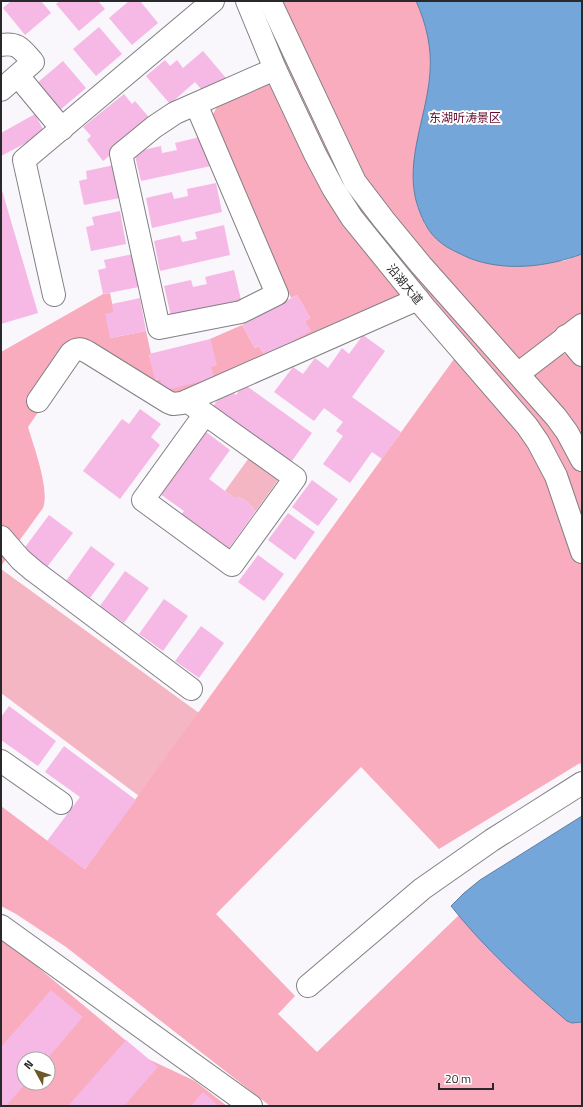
<svg xmlns="http://www.w3.org/2000/svg" width="583" height="1107" font-family="'Titillium Web','Noto Sans SC',sans-serif">
<style>
.green{fill:#f4b6c3}
.forest{fill:#f9acbd;fill-rule:evenodd}
.water{fill:#75a6d9;stroke:#5e80a4}
.building{fill:#f6b8e5}
.lines{fill:none;stroke-linecap:round;stroke-linejoin:round}
.minor-casing{stroke:#817f83;stroke-width:24}
.minor{stroke:#fff;stroke-width:22}
.labels{text-anchor:middle;dominant-baseline:central;stroke-width:4;stroke-linejoin:round;paint-order:stroke}
.park-label{font-size:12px;fill:#660e2f;stroke:#fff}
.street-label{font-size:12px;fill:#29282a;stroke:#fff}
</style>
<rect width="100%" height="100%" fill="#f9f7fb"/>
<g class="green">
<polygon points="251,455 281,476 255,512 252,507 246,501 239,497 233,497 225,491"/>
<polygon points="1,569 199,713 139,796 1,693"/>
</g>
<g class="forest">
<path d="M237,1H416L421,11L430,44V71L427,99L413,168V186L417,206L425,225L440,242L454,251L474,260L564,261L582,254V318L560,353L572,356L582,365V766L580,763L439,849L361,767L216,914L295,996L278,1014L317,1052L459,915L480,939L539,997L577,1023L582,1022V1106H270L66,947L16,914L1,906V806L85,869L454,359L400,298L182,399L79,360L69,368L28,427C34,447 50,490 43,508L1,566V352L103,294L110,293L114,312L110,338L146,331L151,354L149,355L156,380L216,365L210,339L242,325L255,348L259,346L265,356L310,331L305,321L310,318L297,295L291,298L212,116L218,105L269,81Z"/>
<path d="M1,939L22,954L148,1059L195,1081L227,1106H1ZM24,1059H48V1083H24Z"/>
</g>
<g class="water">
<path d="M416,1H582V254C547,267 505,272 469,258C459,253 448,249 440,242C431,235 425,225 421,215C400,168 427,120 430,72C432,48 426,23 416,1Z"/>
<path d="M582,816V1022L572,1023L567,1021C526,986 484,948 451,906L464,893L480,880Z"/>
</g>
<g class="building">
<polygon points="11,1 41,1 51,13 25,35 3,8"/>
<polygon points="60,1 98,1 105,9 79,31 56,4"/>
<polygon points="129,1 140,1 158,23 132,45 109,18"/>
<polygon points="99,27 122,54 96,76 73,49"/>
<polygon points="203,51 226,78 206,95 195,82 170,104 146,76 165,60 170,66 177,60 183,68"/>
<polygon points="63,61 86,88 60,110 37,83"/>
<polygon points="124,94 132,104 135,101 152,121 103,161 87,140 91,136 83,127"/>
<polygon points="35,114 45,133 1,156 1,133"/>
<polygon points="204,136 211,166 141,181 134,152 161,146 162,153 177,150 175,143"/>
<polygon points="114,165 120,198 84,205 79,181 87,179 86,171"/>
<polygon points="216,183 222,212 152,228 146,198 172,192 174,199 188,196 187,189"/>
<polygon points="1,187 38,313 1,324"/>
<polygon points="120,211 126,244 91,251 86,227 94,225 92,217"/>
<polygon points="224,225 230,255 160,271 154,241 180,235 182,242 197,239 195,232"/>
<polygon points="133,254 139,287 103,294 98,270 106,268 104,260"/>
<polygon points="234,270 241,300 171,316 164,286 191,280 193,287 207,284 205,277"/>
<polygon points="297,295 310,318 305,321 311,331 265,356 259,346 255,348 242,325"/>
<polygon points="140,298 146,331 110,338 105,314 114,312 112,304"/>
<polygon points="363,335 385,351 352,397 401,432 382,459 372,452 350,483 323,464 343,436 336,431 343,422 324,408 314,421 274,392 293,367 303,374 315,358 328,368 342,348 349,354"/>
<polygon points="210,339 217,365 211,366 214,378 163,391 160,379 155,380 149,354"/>
<polygon points="244,384 312,433 289,465 211,409 226,388 236,395"/>
<polygon points="140,409 161,424 151,437 160,445 120,499 83,471 122,419 129,424"/>
<polygon points="206,432 230,450 209,479 233,497 239,497 246,501 252,507 255,512 227,551 180,516 184,511 160,494"/>
<polygon points="312,480 338,499 318,526 292,507"/>
<polygon points="288,513 315,532 295,560 268,540"/>
<polygon points="49,515 73,533 47,567 23,550"/>
<polygon points="91,546 115,564 90,598 66,581"/>
<polygon points="258,555 284,574 264,601 238,582"/>
<polygon points="125,571 149,588 124,623 100,606"/>
<polygon points="164,599 188,616 163,651 139,634"/>
<polygon points="201,626 224,643 199,678 175,661"/>
<polygon points="9,706 56,741 38,766 1,740 1,717"/>
<polygon points="64,746 136,800 85,869 47,841 80,797 45,772"/>
<polygon points="51,990 83,1017 47,1059 24,1059 24,1083 26,1083 6,1106 1,1106 1,1047"/>
<polygon points="126,1040 158,1067 124,1106 68,1106"/>
<polygon points="203,1092 219,1106 191,1106"/>
</g>
<g class="lines">
<defs>
<g id="minor">
<polyline points="247,1 275,69 315,154 333,188 352,218 425,308 527,426 538,442 556,476 582,552"/>
<polyline points="270,1 355,182 384,220 421,265 556,417 567,432 582,460"/>
<path d="M1,45C19,42 22,50 33,62L1,90"/>
<polyline points="18,76 62,129"/>
<polyline points="196,104 277,294 241,312 159,328 121,154 154,127 175,113 275,69"/>
<polyline points="54,295 24,160 213,1"/>
<polyline points="566,336 582,355"/>
<polyline points="519,373 582,325"/>
<path d="M38,401L71,353C78,347 82,349 89,353L168,402L173,404L182,403L418,299"/>
<polyline points="187,401 295,478 232,565 143,500 205,414"/>
<polyline points="1,537 21,560 34,571 191,689"/>
<polyline points="1,761 61,803"/>
<polyline points="1,926 251,1106"/>
<polyline points="308,986 422,889 492,840 582,783"/>
</g>
</defs>
<use href="#minor" class="minor-casing"/>
<use href="#minor" class="minor"/>
</g>
<g class="labels">
<g class="park-label">
<text x="465" y="117">东湖听涛景区</text>
</g>
<g class="street-label">
<text transform="translate(405 284) rotate(50)">沿湖大道</text>
</g>
</g>
<rect width="583" height="1107" fill="none" stroke="#29282a" stroke-width="4"/>
<g transform="translate(36 1071) rotate(310)"><circle r="19" fill="#ffffff" stroke="#a9a9aa"/>
<path d="M0-3L7 15L0 10L-7 15Z" fill="#6b5a28"/>
<text y="-6" font-size="11" font-weight="bold" text-anchor="middle" fill="#29282a">N</text>
</g>
<path d="M439 1083v6h54v-6" fill="none" stroke="#29282a" stroke-width="2"/>
<text x="445" y="1083" font-size="12" fill="#29282a" stroke="#ffffff" stroke-width="3" paint-order="stroke">20 m</text>
</svg>
